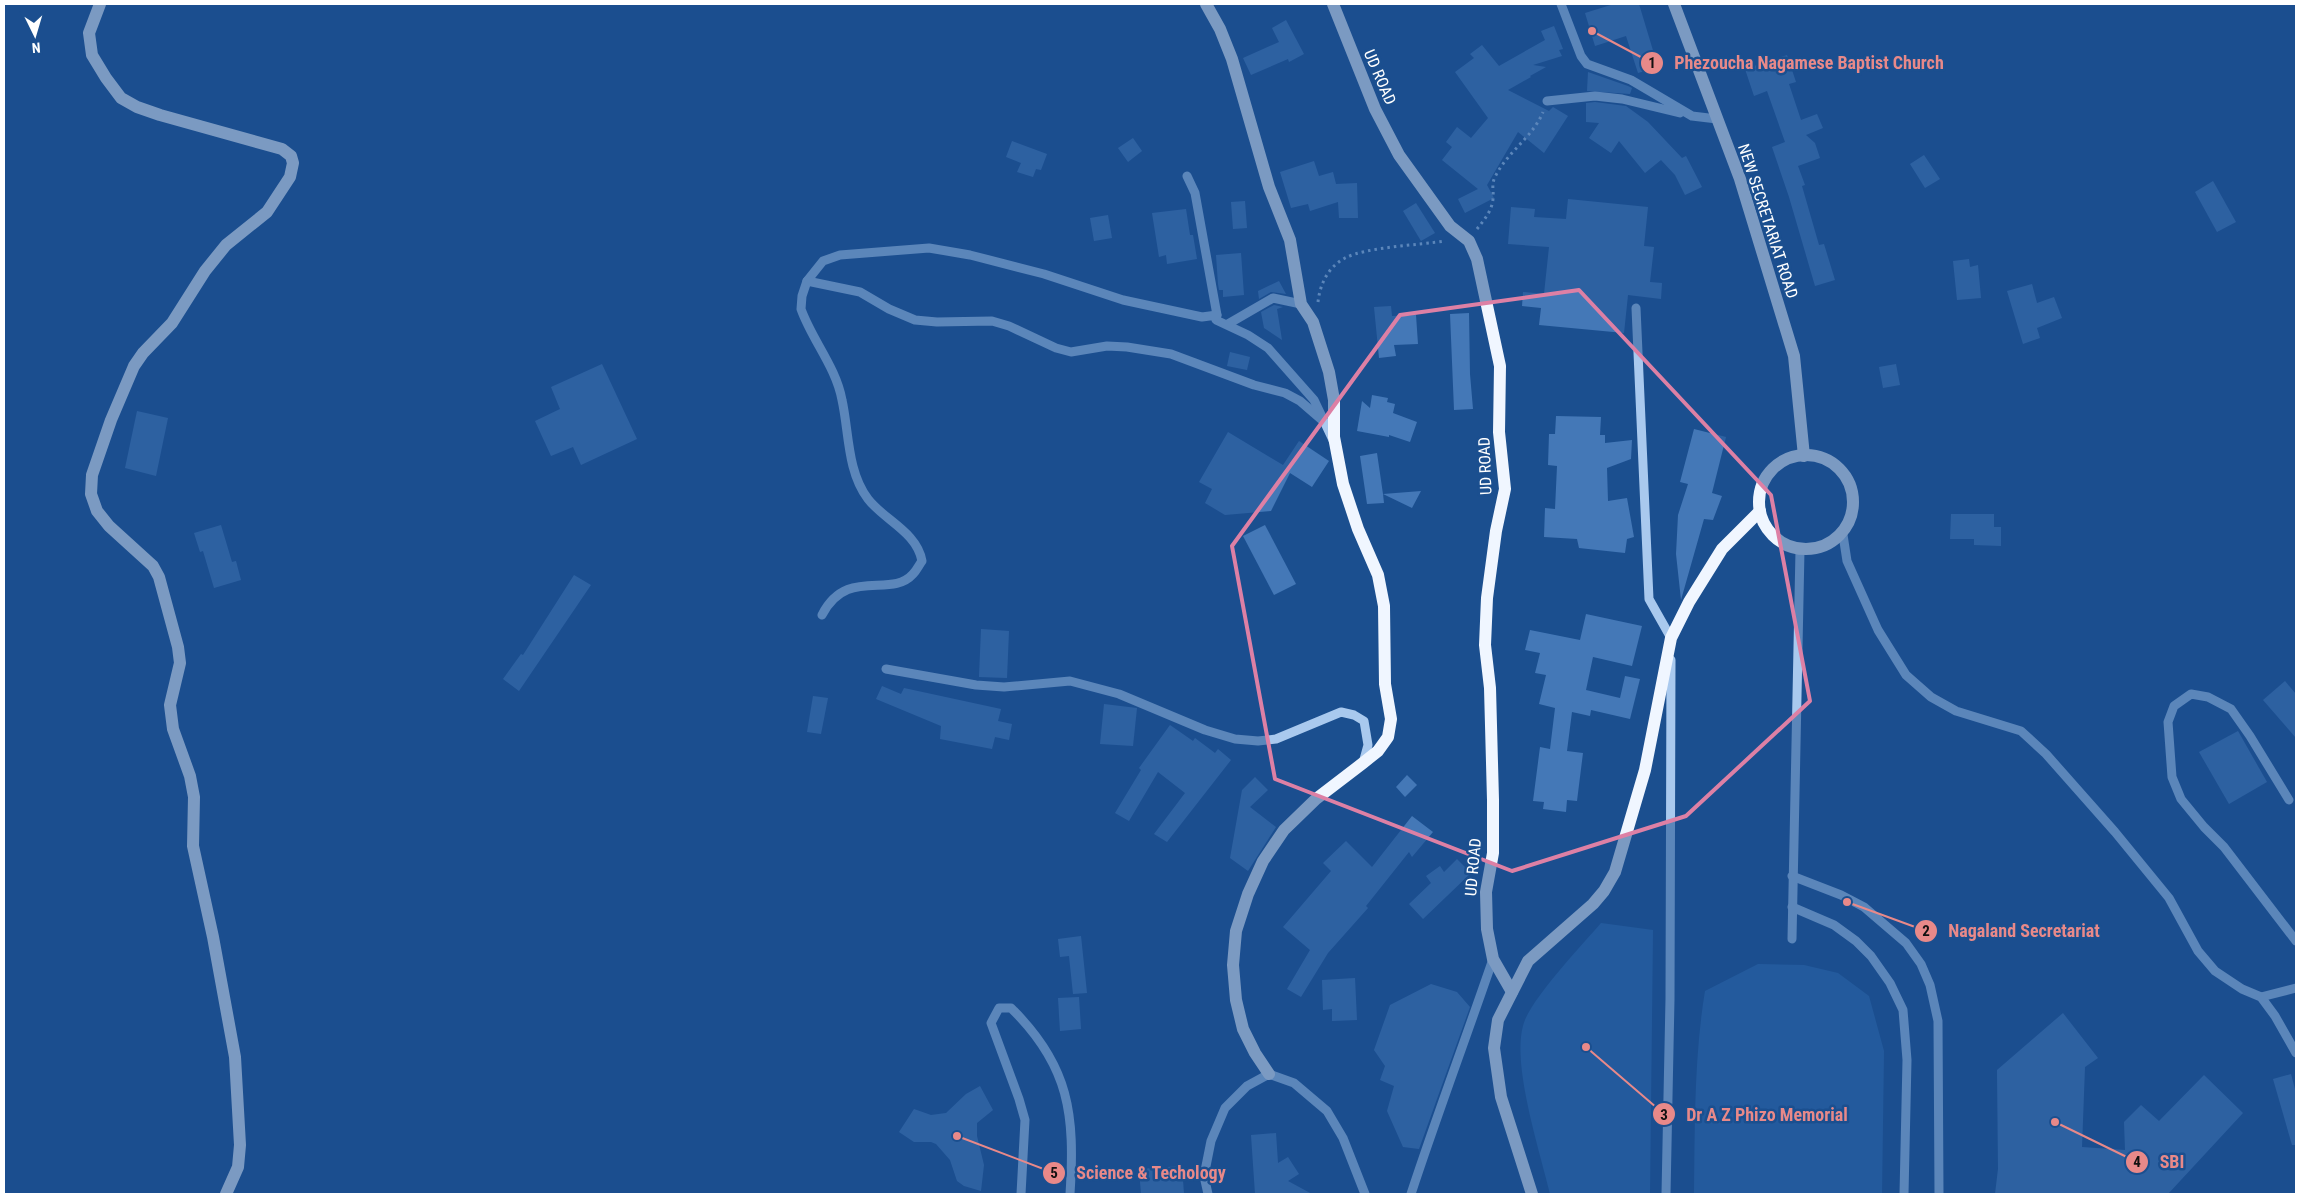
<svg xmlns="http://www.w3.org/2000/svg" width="2300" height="1198" font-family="'Roboto Condensed',sans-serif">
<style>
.green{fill:#2e69ad}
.building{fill:#4478b7}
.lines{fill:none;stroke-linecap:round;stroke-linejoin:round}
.path{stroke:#a9c9ee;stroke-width:3;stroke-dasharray:2.5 4;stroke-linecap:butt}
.minor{stroke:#a9c9ee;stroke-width:9}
.major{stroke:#f0f6ff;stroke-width:12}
.marked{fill:none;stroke:#dd80a5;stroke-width:4;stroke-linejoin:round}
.labels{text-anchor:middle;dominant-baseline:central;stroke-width:5;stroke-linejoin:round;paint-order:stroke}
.street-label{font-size:16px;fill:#fff;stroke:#1b4f8f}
.leader{fill:none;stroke:#e88989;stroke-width:2}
.callout-dot{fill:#e88989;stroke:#1b4f8f;stroke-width:2}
.mark-label{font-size:15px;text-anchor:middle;font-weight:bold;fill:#111}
.callout-label{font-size:18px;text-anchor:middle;font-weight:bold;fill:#e88989;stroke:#1b4f8f;stroke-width:5;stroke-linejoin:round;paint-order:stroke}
</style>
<rect width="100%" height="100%" fill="#1b4f8f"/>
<g class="green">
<path d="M1601,923L1653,930L1650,1194H1550C1540,1151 1512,1067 1523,1026C1528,1002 1583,944 1601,923Z"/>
<path d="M1758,964L1804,965L1838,973L1869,996L1884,1051L1882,1194H1694C1695,1126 1694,1058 1705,991Z"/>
</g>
<g class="building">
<polygon points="1614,4 1639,4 1658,67 1638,73 1626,36 1595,46 1585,13"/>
<polygon points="1286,20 1304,54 1289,62 1288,59 1251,75 1243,58 1279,42 1272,28"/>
<polygon points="1554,26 1563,49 1559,50 1562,56 1533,65 1546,67 1530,76 1531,77 1508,90 1549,111 1553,107 1568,116 1544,153 1518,132 1487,185 1494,198 1465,213 1458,199 1478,189 1442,160 1452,147 1446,142 1457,127 1471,138 1488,118 1455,72 1474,58 1470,54 1482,45 1499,66 1545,40 1541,31"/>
<polygon points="1787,55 1796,82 1789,84 1801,120 1817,114 1823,128 1806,135 1815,143 1820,158 1798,166 1805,185 1802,186 1819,245 1824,244 1835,280 1815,286 1789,197 1772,147 1785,142 1767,91 1754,96 1745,69"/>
<polygon points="1588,72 1628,86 1632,88 1630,94 1587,91"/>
<polygon points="1595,102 1626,106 1648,122 1682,158 1686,156 1702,187 1685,195 1675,175 1661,160 1645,173 1619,141 1611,153 1589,138 1599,123 1586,122 1586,103"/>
<polygon points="1133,138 1142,151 1128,162 1118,148"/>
<polygon points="1012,141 1047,154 1041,170 1036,169 1033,177 1017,172 1021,163 1006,157"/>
<polygon points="1924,155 1940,179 1925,188 1910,164"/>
<polygon points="1314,161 1319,176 1333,172 1336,184 1357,183 1358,218 1339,218 1338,202 1310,211 1308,204 1291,208 1280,172"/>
<polygon points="2213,181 2236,222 2217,232 2195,192"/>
<polygon points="1568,199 1648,207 1644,246 1654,247 1650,282 1662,283 1661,299 1628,295 1624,333 1539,325 1541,308 1522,306 1523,292 1544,294 1549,247 1508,244 1511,207 1535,209 1534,217 1566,219"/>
<polygon points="1245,201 1247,228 1233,229 1231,202"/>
<polygon points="1416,203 1435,233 1421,241 1403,211"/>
<polygon points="1186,209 1190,235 1193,235 1197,259 1167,264 1166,255 1159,257 1152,213"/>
<polygon points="1108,215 1112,238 1094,241 1090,218"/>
<polygon points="1241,253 1244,295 1223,297 1223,290 1219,290 1218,284 1216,255"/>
<polygon points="1969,259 1970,267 1978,265 1981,298 1957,300 1953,261"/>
<polygon points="1279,281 1286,294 1271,292 1259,299 1258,291"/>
<polygon points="2032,284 2037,303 2054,297 2062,318 2037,328 2040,338 2023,344 2007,291"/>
<polygon points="1274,305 1283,307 1277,309 1282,340 1264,328 1261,312"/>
<polygon points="1391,306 1392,316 1416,315 1418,344 1394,345 1396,356 1379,358 1374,307"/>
<polygon points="1469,313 1470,374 1473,409 1454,410 1450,314"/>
<polygon points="1230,352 1250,357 1247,370 1227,366"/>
<polygon points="602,364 637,439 581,465 573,447 551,456 535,421 560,409 551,387"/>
<polygon points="1896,364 1900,385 1883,388 1879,367"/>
<polygon points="1372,395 1388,398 1387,402 1395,404 1393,413 1417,422 1410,442 1389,435 1389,437 1357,431 1362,401 1370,408"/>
<polygon points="137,411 168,418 156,476 125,468"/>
<polygon points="1556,416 1601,417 1600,435 1605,435 1605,443 1632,440 1631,459 1607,468 1608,501 1627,498 1634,537 1627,539 1625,553 1579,548 1577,539 1544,537 1545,508 1555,509 1557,466 1548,465 1549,434 1555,434"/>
<polygon points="1694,429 1726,437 1712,493 1722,496 1713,520 1704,519 1681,600 1676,554 1678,515 1688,484 1680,482"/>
<polygon points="1228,432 1283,465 1299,441 1329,461 1312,487 1290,473 1271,511 1225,515 1205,503 1212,489 1199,482"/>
<polygon points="1377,453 1383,494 1421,491 1412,508 1383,494 1384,503 1367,504 1360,456"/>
<polygon points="1951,514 1994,514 1994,527 2001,527 2001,546 1974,545 1974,539 1950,539"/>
<polygon points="221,525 232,562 236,561 241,580 214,588 203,551 200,552 194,533"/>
<polygon points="1265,525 1296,584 1274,595 1243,536"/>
<polygon points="574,575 591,585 519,691 503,679 521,654 523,655"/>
<polygon points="1586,614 1642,626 1632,666 1593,657 1586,690 1620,698 1625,676 1640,679 1630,719 1591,710 1590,716 1572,712 1567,751 1583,753 1577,801 1567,800 1566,812 1543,809 1544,802 1533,801 1540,747 1550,749 1555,708 1539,704 1546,675 1535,673 1540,653 1525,650 1530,630 1580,640"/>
<polygon points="981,629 1009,631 1007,678 979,677"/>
<polygon points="2285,681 2296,694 2296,738 2263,700"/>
<polygon points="882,686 901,694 904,688 1001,709 998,721 1012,724 1009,740 995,737 992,749 940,739 941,726 876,699"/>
<polygon points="813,696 828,698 821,734 807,732"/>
<polygon points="1104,704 1137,708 1133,746 1100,744"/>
<polygon points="1170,725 1193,741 1195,738 1215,753 1218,749 1231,760 1167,842 1154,834 1185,793 1158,772 1129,821 1115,813 1141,770 1139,768"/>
<polygon points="2238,731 2267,782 2229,804 2199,752"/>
<polygon points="1407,775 1417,785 1405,797 1396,787"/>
<polygon points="1255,777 1268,790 1250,807 1276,827 1248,871 1230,858 1242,790"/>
<polygon points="1412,816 1433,832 1412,857 1409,852 1366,906 1368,908 1328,953 1301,997 1287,989 1310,950 1283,927 1331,871 1323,863 1346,841 1372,867"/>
<polygon points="1457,859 1471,873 1423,919 1409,904 1431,883 1426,876 1440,866 1444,872"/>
<polygon points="1081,936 1087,993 1073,994 1069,956 1060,957 1058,939"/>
<polygon points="1355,978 1357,1020 1332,1021 1332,1009 1323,1010 1322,980"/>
<polygon points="1431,984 1457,992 1470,1007 1419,1149 1403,1147 1387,1111 1394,1086 1380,1080 1385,1066 1374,1050 1390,1005"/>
<polygon points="1079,997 1081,1029 1060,1031 1058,998"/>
<polygon points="2063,1013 2098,1058 2085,1067 2082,1147 2125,1150 2124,1122 2141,1105 2159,1121 2204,1075 2243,1113 2168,1194 1995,1194 1998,1169 1997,1070"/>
<polygon points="2291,1074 2296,1093 2296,1145 2292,1145 2273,1079"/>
<polygon points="980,1086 993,1110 977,1123 977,1136 984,1165 981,1191 964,1186 957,1181 950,1160 936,1144 931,1142 914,1142 899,1132 914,1109 931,1115 946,1113 966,1094"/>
<polygon points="1276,1133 1278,1163 1288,1157 1299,1174 1288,1181 1312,1194 1255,1194 1251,1135"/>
<polygon points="1182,1166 1184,1194 1141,1194 1139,1169"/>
</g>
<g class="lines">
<g class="path">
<path d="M1477,229C1484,220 1492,211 1493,199C1494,191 1491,185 1495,177C1507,152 1533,137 1543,112"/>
<path d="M1318,302C1320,284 1328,267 1345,258C1366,247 1420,245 1445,241"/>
</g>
<g class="minor">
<polyline points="1561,4 1581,56 1587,64 1631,80 1692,116 1717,119"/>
<polyline points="1547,101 1595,96 1622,99 1680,113"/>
<polyline points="1187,176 1195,193 1217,315"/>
<polyline points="807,281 860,292 889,309 915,320 937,322 992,321 1009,326 1056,348 1071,352 1107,346 1127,347 1171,354 1254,385 1285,393 1300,401 1322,420"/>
<polyline points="1636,308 1649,599 1671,638 1671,642"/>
<polyline points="1228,324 1273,298 1301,304"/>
<polyline points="1843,535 1847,561 1878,630 1906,675 1931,697 1956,711 2021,731 2046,754 2115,832 2169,898 2198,951 2215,971 2242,989 2261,997 2275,1016 2296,1053"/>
<path d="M822,615C847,566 891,599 913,574C917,570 919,565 922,561C917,532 884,520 868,499C847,472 849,431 842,400C836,367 812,340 801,309L802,296L807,281L823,261L840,255L929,248L970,255L1044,274L1123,300L1202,317L1217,315L1216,320L1248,335L1268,348L1314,400L1333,440"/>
<polyline points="886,669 976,685 1004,687 1070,681 1119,694 1205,730 1235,739 1258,741 1276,739 1341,712 1354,715 1364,721 1368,745 1363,763"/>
<polyline points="2289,800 2250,736 2231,709 2208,697 2191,694 2174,706 2168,722 2172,777 2181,799 2204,827 2224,847 2296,941"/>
<polyline points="1792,876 1841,895 1864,907 1906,943 1921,964 1930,985 1938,1021 1939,1194"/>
<polyline points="1792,907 1834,925 1856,941 1871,956 1890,983 1903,1010 1907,1060 1904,1194"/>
<polyline points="1792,939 1800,550"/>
<polyline points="2261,997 2296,988"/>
<path d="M1021,1194L1025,1120L1019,1099L991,1023L999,1008H1011C1070,1066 1075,1115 1070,1194"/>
<polyline points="1208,1194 1204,1176 1211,1141 1225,1108 1247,1086 1269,1074 1294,1083 1327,1111 1343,1138 1365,1194"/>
<path d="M1411,1194C1437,1115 1466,1038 1493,959"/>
<polyline points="1666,1194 1670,999 1671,660"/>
</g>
<g class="major">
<polyline points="100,4 89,33 92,55 106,78 121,98 137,107 160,115 282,149 291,156 293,163 290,177 267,212 226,245 205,271 172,323 143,353 134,366 111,420 92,475 91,494 97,511 109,526 153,566 159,577 178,647 180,663 170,705 173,729 190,776 194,797 193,846 213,937 235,1057 240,1145 238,1167 226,1194"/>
<polyline points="1206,4 1220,29 1232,59 1269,187 1290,240 1301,304 1313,322 1329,372 1334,400 1334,437 1343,484 1358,529 1378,575 1384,606 1385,684 1391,719 1388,737 1378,751 1363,763 1316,799 1284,830 1263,861 1248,894 1236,931 1233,965 1236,1000 1243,1029 1255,1053 1269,1074"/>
<polyline points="1333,4 1375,109 1399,155 1450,226 1469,241 1477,259 1500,366 1499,432 1505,489 1496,531 1487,598 1485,645 1490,688 1493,800 1493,853 1486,892 1487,929 1493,959 1512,992"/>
<polyline points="1674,4 1740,179 1794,356 1804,456"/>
<circle cx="1806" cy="502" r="47"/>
<polyline points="1532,1194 1501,1097 1494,1048 1498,1020 1528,961 1593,904 1604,891 1615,872 1645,770 1671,638 1689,602 1722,549 1760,511"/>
</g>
</g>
<path d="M0 0H2300V1198H0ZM1579,290L1771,495L1810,701L1686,816L1512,871L1275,779L1232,546L1400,315Z" fill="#1b4f8f" fill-opacity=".55" fill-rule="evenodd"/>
<path class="marked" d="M1579,290L1771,495L1810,701L1686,816L1512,871L1275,779L1232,546L1400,315Z"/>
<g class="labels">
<g class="street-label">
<text transform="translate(1380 77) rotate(67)">UD ROAD</text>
<text transform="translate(1768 221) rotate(72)">NEW SECRETARIAT ROAD</text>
<text transform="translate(1485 466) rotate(-92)">UD ROAD</text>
<text transform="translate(1473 867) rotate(-85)">UD ROAD</text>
</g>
</g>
<path class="leader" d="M1592 31L1652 63M1847 902L1926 931M1586 1047L1664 1114M2055 1122L2137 1162M957 1136L1054 1173"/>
<g class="callout-dot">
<circle cx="1592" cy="31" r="5"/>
<circle cx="1847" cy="902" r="5"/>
<circle cx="1586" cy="1047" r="5"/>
<circle cx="2055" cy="1122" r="5"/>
<circle cx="957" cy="1136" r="5"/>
<circle cx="1652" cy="63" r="12"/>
<circle cx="1926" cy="931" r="12"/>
<circle cx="1664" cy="1114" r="12"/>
<circle cx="2137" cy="1162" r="12"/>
<circle cx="1054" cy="1173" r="12"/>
</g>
<g class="mark-label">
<text x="1652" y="68">1</text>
<text x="1926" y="936">2</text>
<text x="1664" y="1120">3</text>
<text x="2137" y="1167">4</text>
<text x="1054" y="1178">5</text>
</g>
<g class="callout-label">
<text x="1809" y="69">Phezoucha Nagamese Baptist Church</text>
<text x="2024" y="937">Nagaland Secretariat</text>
<text x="1767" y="1121">Dr A Z Phizo Memorial</text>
<text x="2172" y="1168">SBI</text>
<text x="1151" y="1179">Science &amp; Techology</text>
</g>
<rect width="2300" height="1198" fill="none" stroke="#ffffff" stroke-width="10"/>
<g transform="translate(35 35) rotate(175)" stroke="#1b4f8f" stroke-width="4" paint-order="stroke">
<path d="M0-4L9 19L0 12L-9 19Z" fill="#ffffff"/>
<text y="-8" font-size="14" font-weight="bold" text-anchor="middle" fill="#ffffff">N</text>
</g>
</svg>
